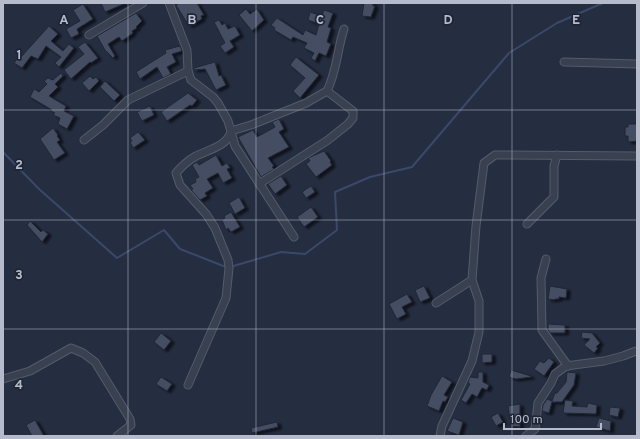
<svg xmlns="http://www.w3.org/2000/svg" width="640" height="439" font-family="Overpass,sans-serif">
<style>
.lines{fill:none;stroke-linecap:round;stroke-linejoin:round}
.stream{stroke:#3a4969;stroke-width:2}
.building{fill:#444d62;stroke:#202737;filter:url(#shadow)}
.minor-casing{stroke:#545b6a;stroke-width:9}
.minor{stroke:#394050;stroke-width:7}
.grid{fill:none;stroke:#b5bbca;stroke-width:1;stroke-opacity:0.55}
.grid-label{font-size:13px;text-anchor:middle;font-weight:bold;fill:#b5bbca;stroke:#1e2535;stroke-width:3.5;stroke-linejoin:round;paint-order:stroke}
</style>
<defs>
<filter id="shadow"><feDropShadow dx="3.5" dy="2" stdDeviation="1" flood-color="#0009"/></filter>
</defs>
<rect width="100%" height="100%" fill="#252d40"/>
<g class="lines">
<g class="stream">
<polyline points="3,152 39,189 117,258 164,230 180,249 226,267"/>
<polyline points="230,267 281,252 305,254 337,230 335,192 370,177 412,167 509,53 557,23 603,3"/>
</g>
</g>
<g class="building">
<polygon points="101,3 126,3 105,12"/>
<polygon points="179,3 197,3 204,15 201,16 202,19 189,26 176,5"/>
<polygon points="364,3 373,3 373,6 375,6 371,17 362,16"/>
<polygon points="83,4 93,19 77,29 79,34 71,38 66,29 80,21 73,10"/>
<polygon points="246,9 250,14 257,9 264,20 252,31 239,15"/>
<polygon points="324,10 333,13 328,27 331,28 327,42 331,44 326,56 319,53 315,61 311,58 314,53 304,48 307,43 293,37 291,40 274,30 275,28 271,25 277,18 303,35 305,30 316,35 319,24 308,20 310,12 322,16"/>
<polygon points="136,13 142,21 136,27 137,28 132,31 133,33 122,41 119,37 108,44 115,56 113,58 105,50 97,36"/>
<polygon points="219,20 222,25 225,23 228,29 235,26 240,35 230,41 234,47 225,53 220,46 225,43 214,22"/>
<polygon points="49,26 58,34 51,41 63,51 69,44 74,48 59,67 55,63 61,57 46,46 38,59 31,56 22,68 14,63 19,56 21,57"/>
<polygon points="85,42 98,58 91,63 90,62 71,79 64,70 84,54 78,47"/>
<polygon points="180,46 182,51 172,54 176,62 167,67 171,74 163,78 157,67 140,79 136,72 166,53 165,50"/>
<polygon points="296,57 319,75 300,98 293,91 305,78 290,65"/>
<polygon points="215,62 219,76 221,75 226,85 216,90 205,69 194,70 194,68"/>
<polygon points="61,73 63,76 55,84 58,87 49,96 66,106 64,111 74,116 67,129 58,124 60,118 53,115 55,113 51,111 52,110 30,97 34,89 39,92 47,84 44,81 48,78 53,80"/>
<polygon points="90,76 93,79 96,77 99,81 89,91 82,83"/>
<polygon points="105,81 120,95 114,101 100,87"/>
<polygon points="188,93 197,100 192,106 190,105 167,121 161,112"/>
<polygon points="150,106 154,115 142,121 137,112"/>
<polygon points="279,119 284,129 279,132 289,147 268,158 274,166 272,167 274,169 261,177 238,137 253,130 257,137 275,127 272,122"/>
<polygon points="628,124 637,124 637,141 628,142 628,136 625,136 625,127 628,127"/>
<polygon points="53,128 58,135 57,136 60,140 57,142 65,153 54,160 40,139"/>
<polygon points="138,132 145,140 133,148 130,142 132,141 130,138"/>
<polygon points="324,151 331,161 330,162 332,165 316,177 306,164 310,161 308,158"/>
<polygon points="216,155 222,166 227,163 230,168 227,169 232,178 223,183 218,173 207,179 213,188 205,193 207,196 200,200 191,190 193,189 190,185 196,182 195,179 199,177 192,165 197,162 199,165"/>
<polygon points="281,176 287,185 275,194 268,184"/>
<polygon points="311,186 315,192 306,198 302,192"/>
<polygon points="239,197 245,208 235,214 229,203"/>
<polygon points="311,207 318,217 304,227 297,217"/>
<polygon points="231,212 240,227 231,232 228,228 226,230 222,220 225,218 224,216"/>
<polygon points="30,221 41,232 43,230 48,234 42,242 27,225"/>
<polygon points="424,286 430,298 420,302 415,290"/>
<polygon points="550,286 567,289 566,298 559,297 559,299 555,299 555,300 548,299"/>
<polygon points="407,294 412,302 402,307 406,314 397,319 389,304"/>
<polygon points="548,324 565,325 565,333 550,333 548,330"/>
<polygon points="582,332 592,333 600,343 596,347 598,348 594,353 584,345 590,339 581,338"/>
<polygon points="161,333 171,341 164,350 154,342"/>
<polygon points="482,354 492,354 492,362 482,363"/>
<polygon points="549,358 554,362 544,376 534,369 540,361 544,363"/>
<polygon points="511,370 531,376 531,377 516,379 509,377"/>
<polygon points="478,372 483,372 483,382 489,385 487,390 482,388 477,397 472,394 466,403 461,400 470,384 468,383 469,379 470,377 478,378"/>
<polygon points="567,372 576,373 574,385 562,402 552,402 549,413 542,411 543,405 547,399 552,401 555,393 557,393 566,382"/>
<polygon points="442,376 452,382 444,395 448,397 445,402 443,401 439,411 427,406 431,395"/>
<polygon points="161,377 172,384 167,391 156,384"/>
<polygon points="565,400 573,401 572,406 587,407 588,403 597,405 596,414 563,413"/>
<polygon points="520,404 520,427 511,426 508,406"/>
<polygon points="610,407 620,408 618,417 609,415"/>
<polygon points="498,413 503,422 496,426 491,417"/>
<polygon points="453,418 463,422 459,435 447,431"/>
<polygon points="599,418 611,421 610,431 596,427"/>
<polygon points="35,420 44,436 32,436 26,425"/>
<polygon points="277,422 278,427 252,433 251,428"/>
</g>
<g class="lines">
<defs>
<g id="minor">
<polyline points="169,3 187,50 188,71 191,80 213,97 218,103 228,121 235,146 294,237"/>
<polyline points="89,35 143,3"/>
<polyline points="564,62 637,64"/>
<polyline points="84,140 103,125 128,100 188,71"/>
<polyline points="259,184 328,140 348,124 353,118 353,111 327,91"/>
<polyline points="527,224 554,197 554,166 557,155"/>
<polyline points="546,259 541,278 542,330 568,366"/>
<polyline points="436,303 472,280"/>
<polyline points="3,379 30,371 71,348 83,353 95,362 130,419 131,425 117,436"/>
<path d="M188,385L226,298L229,268L228,260L215,228L206,214L180,185L176,173C181,167 189,160 196,156C208,150 228,146 231,131L251,125L306,103L327,91C337,71 337,50 344,29"/>
<polyline points="440,436 442,426 472,361 479,332 479,301 472,280 476,226 484,163 495,155 637,156"/>
<polyline points="526,436 535,429 538,403 551,383 555,374 566,366 604,361 623,356 636,351"/>
</g>
</defs>
<use href="#minor" class="minor-casing"/>
<use href="#minor" class="minor"/>
</g>
<path class="grid" d="M128,3V436M256,3V436M384,3V436M512,3V436M3,110H637M3,220H637M3,329H637"/>
<g class="grid-label">
<text x="64" y="24">A</text>
<text x="192" y="24">B</text>
<text x="320" y="24">C</text>
<text x="448" y="24">D</text>
<text x="576" y="24">E</text>
<text x="19" y="59">1</text>
<text x="19" y="169">2</text>
<text x="19" y="279">3</text>
<text x="19" y="389">4</text>
</g>
<rect width="640" height="439" fill="none" stroke="#b5bbca" stroke-width="8"/>
<path d="M504 423v6h97v-6" fill="none" stroke="#b5bbca" stroke-width="2"/>
<text x="510" y="423" font-size="12" fill="#b5bbca" stroke="#1e2535" stroke-width="3" paint-order="stroke">100 m</text>
</svg>
